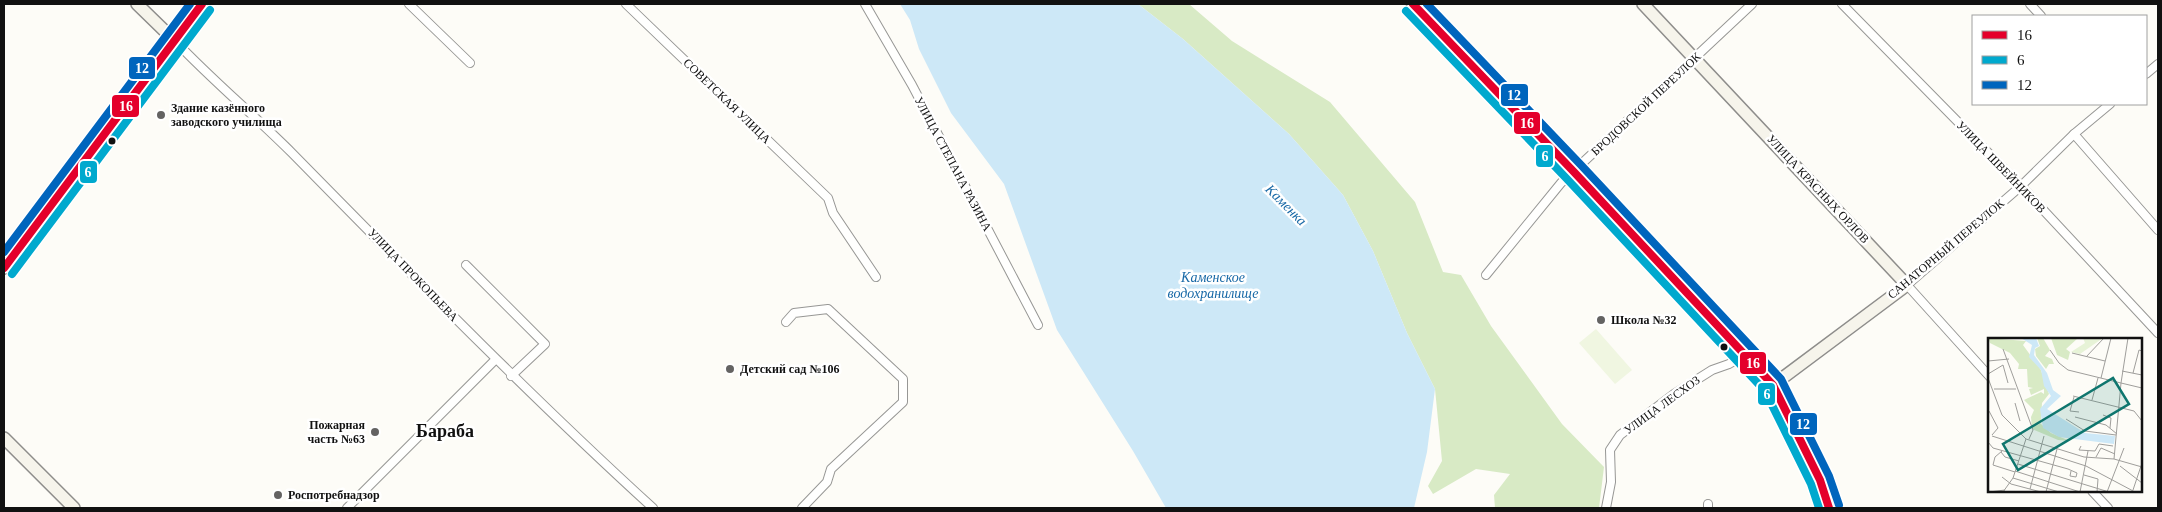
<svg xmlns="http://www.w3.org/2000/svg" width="2162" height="512" font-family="'Times New Roman',serif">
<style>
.forest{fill:#d8eac5}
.pitch{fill:#f0f6e1}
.water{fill:#cde8f7}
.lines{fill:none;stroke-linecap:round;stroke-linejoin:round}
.street-casing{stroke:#979795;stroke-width:10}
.secondary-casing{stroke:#8e8d8b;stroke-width:14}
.primary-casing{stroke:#858482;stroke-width:15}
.street{stroke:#fffffe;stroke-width:8}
.secondary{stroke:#f6f4eb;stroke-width:11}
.primary{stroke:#ede9dc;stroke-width:12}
.bus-1-casing{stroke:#fff;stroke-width:11}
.bus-2-casing{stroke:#fff;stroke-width:11}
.bus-3-casing{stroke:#fff;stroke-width:11}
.bus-1{stroke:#e4002b;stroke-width:8}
.bus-2{stroke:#00a9ce;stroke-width:8}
.bus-3{stroke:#0065bd;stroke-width:8}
.poi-dot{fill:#646362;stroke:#fff;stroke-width:2}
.bus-dot{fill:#111;stroke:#fff;stroke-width:2}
.labels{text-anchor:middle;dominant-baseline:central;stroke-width:5;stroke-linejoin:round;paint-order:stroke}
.street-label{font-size:12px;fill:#111;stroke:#fff}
.poi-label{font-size:12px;font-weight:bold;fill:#111;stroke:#fff;text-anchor:start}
.water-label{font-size:14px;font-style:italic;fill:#1768a6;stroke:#fff}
.district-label{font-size:18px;font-weight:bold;fill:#111;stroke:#fff}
.inset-road{fill:none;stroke:#9f9e9b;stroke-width:1}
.view{fill:#0f766e;fill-opacity:0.15;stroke:#0f766e;stroke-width:2.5}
.inset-edge{fill:none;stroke:#111;stroke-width:2.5}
.line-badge{stroke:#fff;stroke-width:2}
.badge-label{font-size:14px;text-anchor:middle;font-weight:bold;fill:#fff}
</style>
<rect width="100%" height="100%" fill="#fdfcf7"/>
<polygon class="forest" points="1138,4 1189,4 1232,41 1330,102 1415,202 1443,272 1461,275 1491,326 1562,424 1604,467 1599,508 1495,508 1494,495 1510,474 1476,469 1433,494 1428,486 1442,461 1435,389 1407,333 1373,251 1343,195 1289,134 1183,39"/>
<polygon class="pitch" points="1596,329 1632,370 1615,384 1579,343"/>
<polygon class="water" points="900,4 1138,4 1183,39 1289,134 1343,195 1373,251 1407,333 1435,389 1427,452 1414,508 1166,508 1133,451 1057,330 1004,184 951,113 919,49 910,20"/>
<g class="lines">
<defs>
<g id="street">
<polyline points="409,4 470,63"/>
<polyline points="626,4 828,198 833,213 876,277"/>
<polyline points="865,4 912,85 1038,325"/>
<polyline points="1842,4 2021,186 2158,333"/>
<polyline points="2030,4 2041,16"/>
<path d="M175,41C212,80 254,115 292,153C411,274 528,394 653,508"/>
<polyline points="2146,74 2158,64"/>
<polyline points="2074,134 2158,230"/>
<polyline points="466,265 545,344 511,376"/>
<polyline points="1486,275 1561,183 1752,4"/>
<polyline points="786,322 794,313 828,309 903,379 903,402 831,469 827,482 802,508"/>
<polyline points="1990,377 1907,285 2021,186 2074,134 2110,104"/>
<polyline points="2092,491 2108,508"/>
<polyline points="1708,504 1708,508"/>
<polyline points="347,508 495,360"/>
<polyline points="1606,508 1611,482 1610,450 1620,435 1674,394 1712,370 1729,364 1746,354"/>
</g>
<g id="secondary">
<polyline points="137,4 175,41"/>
<polyline points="1643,4 1907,285 1773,385"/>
<polyline points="4,268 202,4"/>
<polyline points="4,438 74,508"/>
</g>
<polyline id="primary" points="1413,4 1574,172 1773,385 1820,480 1829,508"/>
</defs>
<use href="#street" class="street-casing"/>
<use href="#secondary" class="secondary-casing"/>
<use href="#primary" class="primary-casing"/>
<use href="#street" class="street"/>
<use href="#secondary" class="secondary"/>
<use href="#primary" class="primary"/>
<defs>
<g id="bus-1">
<polyline points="1413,4 1574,172 1773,385 1820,480 1829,508"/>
<polyline points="4,268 202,4"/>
</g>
<g id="bus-2">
<polyline points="1406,11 1567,179 1765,391 1811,484 1819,508"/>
<polyline points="12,274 210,10"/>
</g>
<g id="bus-3">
<polyline points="1427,4 1581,165 1781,379 1829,476 1839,505"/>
<polyline points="4,252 190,4"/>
</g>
</defs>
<use href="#bus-1" class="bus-1-casing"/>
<use href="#bus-2" class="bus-2-casing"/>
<use href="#bus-3" class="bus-3-casing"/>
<use href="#bus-1" class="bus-1"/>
<use href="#bus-2" class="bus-2"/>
<use href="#bus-3" class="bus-3"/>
</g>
<g class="poi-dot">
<circle cx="161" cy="115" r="5"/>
<circle cx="1601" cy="320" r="5"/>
<circle cx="730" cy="369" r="5"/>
<circle cx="375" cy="432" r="5"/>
<circle cx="278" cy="495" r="5"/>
</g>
<g class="bus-dot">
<circle cx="112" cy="141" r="4.5"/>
<circle cx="1724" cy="347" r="4.5"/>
</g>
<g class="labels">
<g class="street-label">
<text transform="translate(727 101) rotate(44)">СОВЕТСКАЯ УЛИЦА</text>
<text transform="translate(1646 104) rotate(-43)">БРОДОВСКОЙ ПЕРЕУЛОК</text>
<text transform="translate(953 164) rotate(62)">УЛИЦА СТЕПАНА РАЗИНА</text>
<text transform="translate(2001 167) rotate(46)">УЛИЦА ШВЕЙНИКОВ</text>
<text transform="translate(1818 189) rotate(47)">УЛИЦА КРАСНЫХ ОРЛОВ</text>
<text transform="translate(1946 249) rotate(-40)">САНАТОРНЫЙ ПЕРЕУЛОК</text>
<text transform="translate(413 275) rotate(46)">УЛИЦА ПРОКОПЬЕВА</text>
<text transform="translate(1662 405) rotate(-36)">УЛИЦА ЛЕСХОЗ</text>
</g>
<g class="poi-label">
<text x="171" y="108">Здание казённого<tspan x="171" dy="14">заводского училища</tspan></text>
<text x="1611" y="320">Школа №32</text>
<text x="740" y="369">Детский сад №106</text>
<text x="365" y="425" text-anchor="end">Пожарная<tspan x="365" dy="14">часть №63</tspan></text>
<text x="288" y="495">Роспотребнадзор</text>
</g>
<g class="water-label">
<text transform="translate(1286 205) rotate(45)">Каменка</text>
<text x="1213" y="277">Каменское<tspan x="1213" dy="16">водохранилище</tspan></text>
</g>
<g class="district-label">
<text x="445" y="431">Бараба</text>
</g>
</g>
<g transform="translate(1988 338)">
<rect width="154" height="154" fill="#fdfcf7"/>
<path d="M95,0H115L92,16L83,14L97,5Z" fill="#e7f3d7"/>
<path d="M0,0L38,3L35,7L53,32L61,56L54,65L53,83L49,88L52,85L63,95L82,103L70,102L44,91L43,79L46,72L36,62L53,54L56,56V51L43,57L41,51L45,50L40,49L39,31H30L31,26L22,15L2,5ZM49,0H55L62,12L57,18L64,21L66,26H61L58,31L48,18L47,11L52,8ZM63,0H90L78,11L82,14L80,22L69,17Z" fill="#d8eac5"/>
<path d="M33,0H48L51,8L47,10L46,17L59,35L65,52L73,58L59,71L97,95L127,98L126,106L71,99L55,90L52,71L63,58L56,48L53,32L41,19L44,7Z" fill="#cde8f7"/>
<path class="inset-road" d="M15,11L45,92L41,101M62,12L71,25L80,32L133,45L140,0M84,15L117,23M98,19L116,0M0,23L21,21M134,33L154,37M145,35L151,12L154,13M0,36L15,27L20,45M0,40L14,77L38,101L96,119L126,121L154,129M113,40L123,0M6,51H28M85,58L146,73L154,83M86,59L82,73L91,74M104,62L110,40M27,65L32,83M1,73L10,90L4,97M115,77L123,80L122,90M87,79L118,87L129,96M78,81L97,93L128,97M4,98L98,128L147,154M0,104L5,110L80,131L89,135L88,139L82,138L83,133M93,108L91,112L107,113L111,106L125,108M14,113L7,119L5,127L27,134M13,114L17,119L31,123M108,119L113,110L127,116M126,121L133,45L154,50M30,126L121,154M132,128L154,145M27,133L92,154L100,113M96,137L110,141L109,154M14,139L23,146L53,154M25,140L71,154M42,151L56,98M145,152L154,125M1,154L17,152M15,154L25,140L38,101M58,154L69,111M119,154L136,110"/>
<path class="view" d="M125,40L141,66L30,132L15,106Z"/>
<rect width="154" height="154" class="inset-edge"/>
</g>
<g class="line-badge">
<rect x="128" y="56" width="28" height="24" rx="5" fill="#0065bd"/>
<rect x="1500" y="83" width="29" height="24" rx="5" fill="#0065bd"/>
<rect x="111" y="94" width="29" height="24" rx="5" fill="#e4002b"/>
<rect x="1513" y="111" width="28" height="24" rx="5" fill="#e4002b"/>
<rect x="1535" y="144" width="19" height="24" rx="5" fill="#00a9ce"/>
<rect x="79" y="160" width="19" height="24" rx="5" fill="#00a9ce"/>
<rect x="1739" y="351" width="28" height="24" rx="5" fill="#e4002b"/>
<rect x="1757" y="382" width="19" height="24" rx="5" fill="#00a9ce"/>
<rect x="1789" y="412" width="29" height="24" rx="5" fill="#0065bd"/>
</g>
<g class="badge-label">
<text x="142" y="73">12</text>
<text x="1514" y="100">12</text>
<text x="126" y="111">16</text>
<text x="1527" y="128">16</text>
<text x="1545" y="161">6</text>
<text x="88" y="177">6</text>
<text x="1753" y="368">16</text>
<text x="1767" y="399">6</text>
<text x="1803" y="429">12</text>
</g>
<rect width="2162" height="512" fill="none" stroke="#111111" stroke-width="10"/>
<rect x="1972" y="15" width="175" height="90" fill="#ffffff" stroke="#a0a0a0"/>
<rect x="1982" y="31" width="25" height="8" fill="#e4002b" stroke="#a0a0a0"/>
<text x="2017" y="40" font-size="15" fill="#111111">16</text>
<rect x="1982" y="56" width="25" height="8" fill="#00a9ce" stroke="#a0a0a0"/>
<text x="2017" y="65" font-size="15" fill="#111111">6</text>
<rect x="1982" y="81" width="25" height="8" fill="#0065bd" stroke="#a0a0a0"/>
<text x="2017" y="90" font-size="15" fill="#111111">12</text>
</svg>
